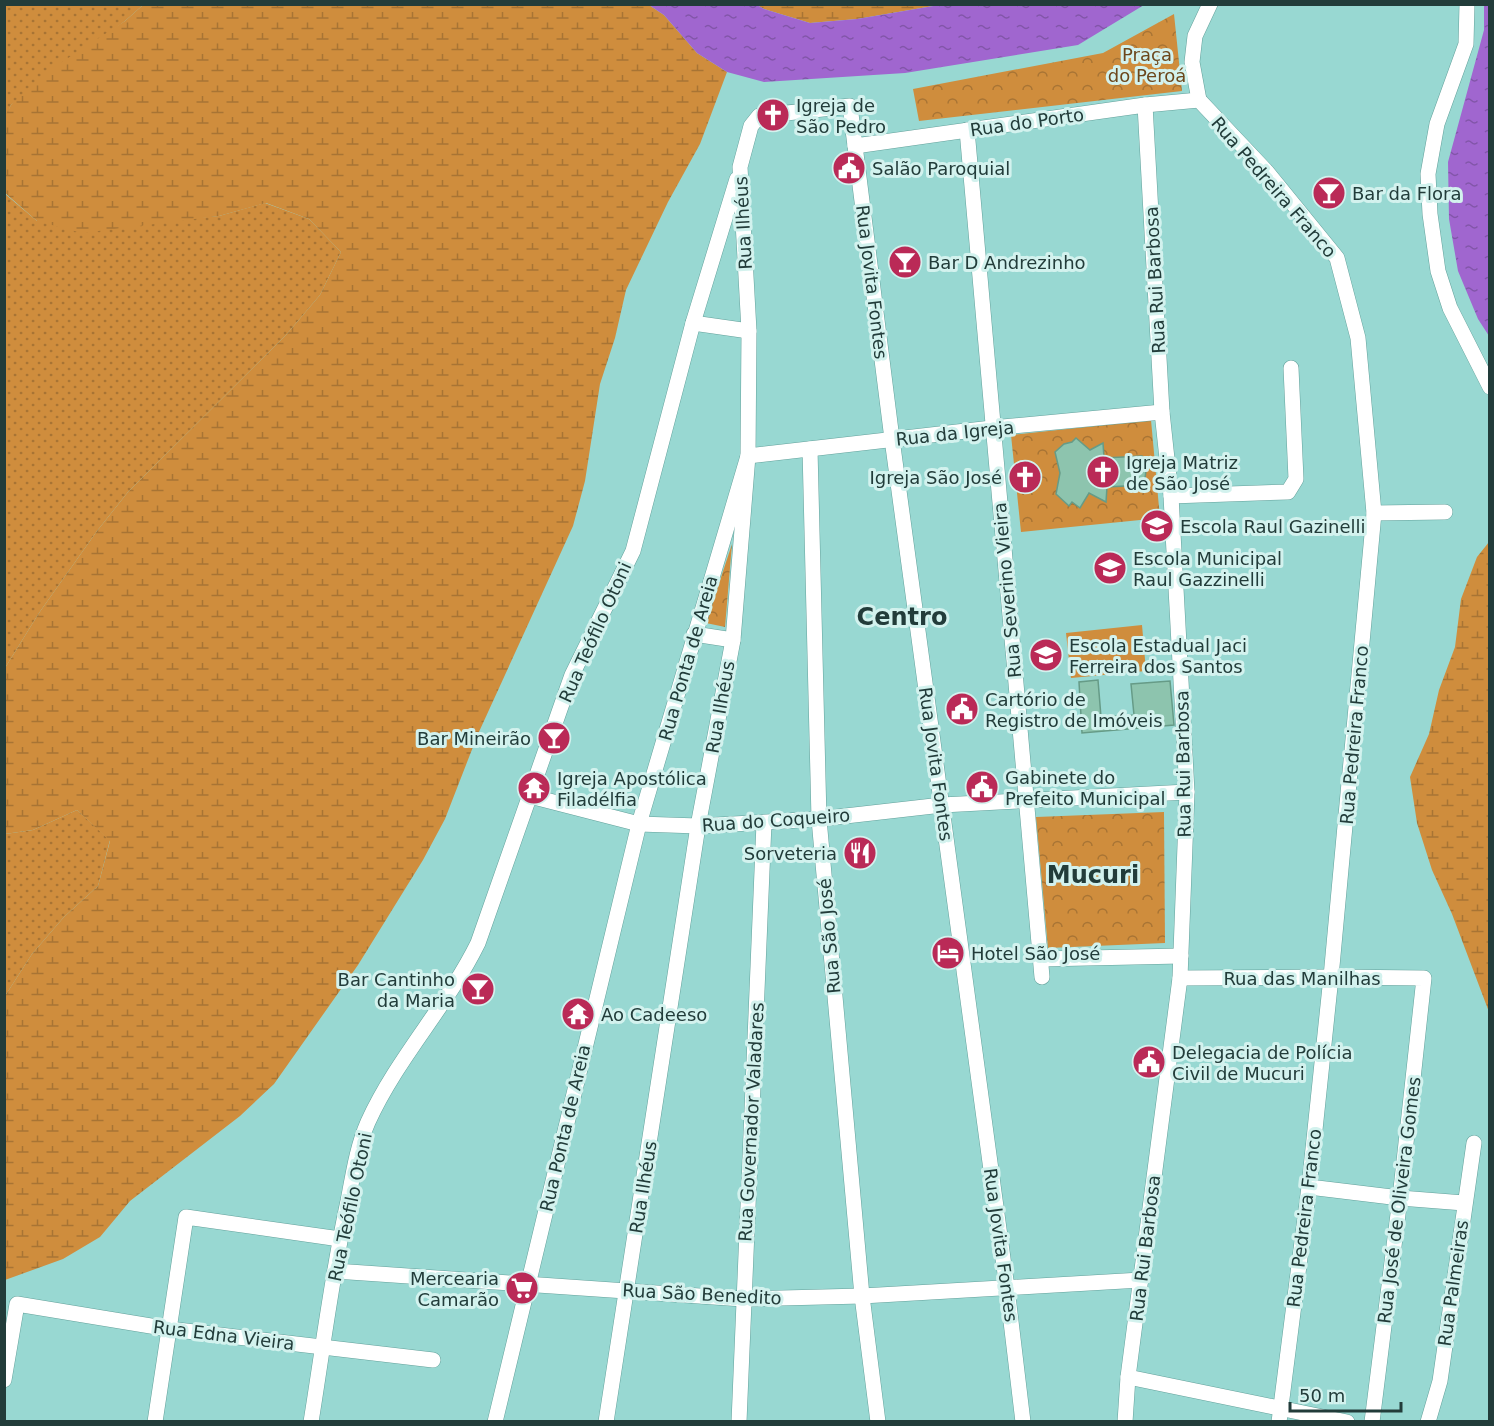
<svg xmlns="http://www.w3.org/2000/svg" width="1494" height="1426" font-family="'DejaVu Sans',sans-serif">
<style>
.grass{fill:url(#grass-dots)}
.wetland{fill:url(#wetland-marsh)}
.park{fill:url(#park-crowns)}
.pitch{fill:#cf8d3d}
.water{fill:url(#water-ripples)}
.building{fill:#8dc4ae;stroke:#669b87;stroke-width:1.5}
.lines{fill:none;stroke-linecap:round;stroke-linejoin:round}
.minor-casing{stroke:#63a19b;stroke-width:16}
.minor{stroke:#fff;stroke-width:15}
.labels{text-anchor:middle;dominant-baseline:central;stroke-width:6;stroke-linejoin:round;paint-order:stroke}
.park-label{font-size:18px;fill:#6c471b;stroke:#d3f2ee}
.poi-label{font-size:18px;fill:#223c3a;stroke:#d3f2ee;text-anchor:start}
.street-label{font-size:18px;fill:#223c3a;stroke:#d3f2ee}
.district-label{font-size:24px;font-weight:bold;fill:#223c3a;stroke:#d3f2ee}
</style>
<defs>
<pattern id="grass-dots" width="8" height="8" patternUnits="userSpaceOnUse" patternTransform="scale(1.5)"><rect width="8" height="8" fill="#cf8d3d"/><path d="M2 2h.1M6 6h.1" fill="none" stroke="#a87434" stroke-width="1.8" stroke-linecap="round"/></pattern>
<pattern id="wetland-marsh" width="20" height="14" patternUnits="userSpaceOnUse" patternTransform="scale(1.5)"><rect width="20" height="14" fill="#cf8d3d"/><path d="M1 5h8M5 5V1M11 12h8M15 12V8" fill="none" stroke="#a87434"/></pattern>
<pattern id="park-crowns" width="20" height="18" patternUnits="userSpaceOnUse" patternTransform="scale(1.5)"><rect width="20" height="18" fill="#cf8d3d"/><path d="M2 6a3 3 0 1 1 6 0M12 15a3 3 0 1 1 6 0" fill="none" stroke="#a87434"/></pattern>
<pattern id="water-ripples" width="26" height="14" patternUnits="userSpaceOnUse" patternTransform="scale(1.5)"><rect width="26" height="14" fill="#a066cf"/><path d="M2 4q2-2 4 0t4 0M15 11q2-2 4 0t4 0" fill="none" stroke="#8255a9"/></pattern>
</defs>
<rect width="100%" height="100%" fill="#98d8d2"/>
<g class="grass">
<polygon points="5,5 143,5 125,21 11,105 5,118"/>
<polygon points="4,193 37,221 172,220 219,216 265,203 309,219 341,252 320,295 286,335 128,492 97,531 39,613 5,668"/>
<polygon points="77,810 110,840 98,886 64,917 32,954 5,996 5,834 33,830"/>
</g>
<g class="wetland">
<polygon points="143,5 649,5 664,15 697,53 727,72 700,144 668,202 626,290 615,338 600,384 585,481 573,526 478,734 445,819 423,860 358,965 274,1084 240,1116 130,1201 100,1237 63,1259 5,1280 5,996 32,954 64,917 98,886 110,841 77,810 33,830 5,834 5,668 39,613 97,531 128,492 286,335 320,295 341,252 309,219 266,203 219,216 82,233 37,221 5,193 4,118 11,105 45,73 125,21"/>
<polygon points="757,5 939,5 857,19 810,23 764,9"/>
<polygon points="1489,542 1489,1012 1452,914 1432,870 1417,823 1410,777 1429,734 1439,690 1455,647 1461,599 1477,557"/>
</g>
<g class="park">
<polygon points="1174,14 1182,91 919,121 913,89 1103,53"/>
<polygon points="1151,420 1160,518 1021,532 1011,435"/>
<polygon points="732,544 725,627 706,623"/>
<polygon points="1164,812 1165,943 1048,948 1036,817"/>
</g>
<polygon class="pitch" points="1142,625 1146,671 1071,678 1066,633"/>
<g class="water">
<polygon points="649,5 757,5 764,9 810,23 857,19 939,5 1144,5 1078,45 905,73 764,82 727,72 697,53 664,15"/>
<polygon points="1484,5 1490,5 1489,336 1478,319 1458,271 1449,219 1448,162 1484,30"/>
</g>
<g class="building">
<polygon points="1076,438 1090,450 1103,443 1104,458 1142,456 1146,471 1144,485 1107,487 1106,502 1089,493 1080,508 1072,502 1069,506 1056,494 1060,473 1055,452 1064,444 1072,442"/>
<polygon points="1098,680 1101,717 1134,715 1131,684 1170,681 1174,725 1082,733 1079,682"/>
</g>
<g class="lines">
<defs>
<g id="minor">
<polyline points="1467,4 1466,44 1437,124 1428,174 1430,214 1438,271 1450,308 1490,387"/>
<polyline points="1199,100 1267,172 1337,258 1358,338 1374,513 1331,977 1309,1187 1279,1422"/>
<polyline points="1199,100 1192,62 1195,36 1210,4"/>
<polyline points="967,130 1042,977"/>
<polyline points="855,146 1145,105 1199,100"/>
<polyline points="693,323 749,331"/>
<polyline points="810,449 819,819 862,1296 878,1422"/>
<polyline points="1171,496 1288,492 1296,479 1291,368"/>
<polyline points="1374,513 1445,512"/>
<polyline points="694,634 733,640"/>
<polyline points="530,796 639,824 698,826 819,819 942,805 1187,792"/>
<polyline points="1041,959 1181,956"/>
<polyline points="1180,978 1331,977 1424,978 1400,1198 1372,1422"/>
<polyline points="1309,1187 1400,1198 1464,1203"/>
<polyline points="335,1271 743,1299 862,1296 1141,1280"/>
<polyline points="1128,1377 1347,1422"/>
<polyline points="4,1380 17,1304 169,1329 433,1360"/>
<polyline points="155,1422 186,1217 340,1239"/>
<path d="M311,1422C323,1348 332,1274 348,1201C353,1175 357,1147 368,1122C397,1058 447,1006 478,943L572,675L633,551L693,323L737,179"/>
<polyline points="495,1422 639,824 748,456 992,428 1162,412"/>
<polyline points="606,1422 698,826 733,640 748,456 749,331 740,167 751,126 759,116 850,106 892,439 1007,1288 1023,1422"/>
<polyline points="739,1422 764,823"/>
<polyline points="1125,1422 1128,1377 1180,978 1187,792 1171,496 1162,412 1145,105"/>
<polyline points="1428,1422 1440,1381 1474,1143"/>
</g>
</defs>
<use href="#minor" class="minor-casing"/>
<use href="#minor" class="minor"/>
</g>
<defs>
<symbol id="church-disc" viewBox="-11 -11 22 22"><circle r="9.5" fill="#ba2a57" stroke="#d3f2ee"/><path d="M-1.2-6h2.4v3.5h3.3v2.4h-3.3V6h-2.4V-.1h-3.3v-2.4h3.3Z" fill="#fff"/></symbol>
<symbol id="civic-disc" viewBox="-11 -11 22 22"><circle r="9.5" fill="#ba2a57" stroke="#d3f2ee"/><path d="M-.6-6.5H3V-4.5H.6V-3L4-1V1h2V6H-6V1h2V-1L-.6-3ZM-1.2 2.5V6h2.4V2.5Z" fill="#fff"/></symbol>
<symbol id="bar-disc" viewBox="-11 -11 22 22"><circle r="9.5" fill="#ba2a57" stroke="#d3f2ee"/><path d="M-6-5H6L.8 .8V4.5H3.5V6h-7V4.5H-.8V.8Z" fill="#fff"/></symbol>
<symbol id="school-disc" viewBox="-11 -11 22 22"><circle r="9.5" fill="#ba2a57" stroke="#d3f2ee"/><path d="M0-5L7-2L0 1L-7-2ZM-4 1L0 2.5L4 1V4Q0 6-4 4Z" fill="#fff"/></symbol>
<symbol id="temple-disc" viewBox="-11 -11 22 22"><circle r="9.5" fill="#ba2a57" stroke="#d3f2ee"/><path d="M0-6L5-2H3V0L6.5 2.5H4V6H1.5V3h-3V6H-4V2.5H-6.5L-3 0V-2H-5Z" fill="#fff"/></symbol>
<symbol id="restaurant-disc" viewBox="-11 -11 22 22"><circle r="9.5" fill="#ba2a57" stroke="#d3f2ee"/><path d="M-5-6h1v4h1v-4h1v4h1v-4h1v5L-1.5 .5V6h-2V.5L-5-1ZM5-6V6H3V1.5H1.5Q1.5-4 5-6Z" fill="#fff"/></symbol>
<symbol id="hotel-disc" viewBox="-11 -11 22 22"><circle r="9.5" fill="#ba2a57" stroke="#d3f2ee"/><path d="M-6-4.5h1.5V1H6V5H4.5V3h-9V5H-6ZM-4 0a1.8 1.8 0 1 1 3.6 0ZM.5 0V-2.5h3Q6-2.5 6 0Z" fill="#fff"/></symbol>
<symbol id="supermarket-disc" viewBox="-11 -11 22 22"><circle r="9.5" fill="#ba2a57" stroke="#d3f2ee"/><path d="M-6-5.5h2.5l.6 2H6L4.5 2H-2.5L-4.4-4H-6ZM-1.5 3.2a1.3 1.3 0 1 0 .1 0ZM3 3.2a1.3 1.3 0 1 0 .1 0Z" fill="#fff"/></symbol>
</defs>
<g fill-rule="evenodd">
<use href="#church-disc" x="754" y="96" width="38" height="38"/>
<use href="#civic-disc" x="830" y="149" width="38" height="38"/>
<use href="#bar-disc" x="1310" y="174" width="38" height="38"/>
<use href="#bar-disc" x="886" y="243" width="38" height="38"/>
<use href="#church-disc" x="1084" y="453" width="38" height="38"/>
<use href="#church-disc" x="1006" y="458" width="38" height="38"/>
<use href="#school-disc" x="1138" y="507" width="38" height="38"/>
<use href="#school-disc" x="1091" y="549" width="38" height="38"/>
<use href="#school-disc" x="1027" y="636" width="38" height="38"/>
<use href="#civic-disc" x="943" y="690" width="38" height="38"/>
<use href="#bar-disc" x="535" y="719" width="38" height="38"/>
<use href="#civic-disc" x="963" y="768" width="38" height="38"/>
<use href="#temple-disc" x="515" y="769" width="38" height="38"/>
<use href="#restaurant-disc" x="841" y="834" width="38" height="38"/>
<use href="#hotel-disc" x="929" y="934" width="38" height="38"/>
<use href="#bar-disc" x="459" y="970" width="38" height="38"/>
<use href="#temple-disc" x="559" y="995" width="38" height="38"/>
<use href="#civic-disc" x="1130" y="1043" width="38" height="38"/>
<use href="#supermarket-disc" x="503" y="1269" width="38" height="38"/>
</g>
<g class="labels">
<g class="park-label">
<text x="1147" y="54">Praça<tspan x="1147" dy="21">do Peroá</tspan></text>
</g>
<g class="poi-label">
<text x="796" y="105">Igreja de<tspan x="796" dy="21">São Pedro</tspan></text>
<text x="872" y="168">Salão Paroquial</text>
<text x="1352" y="193">Bar da Flora</text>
<text x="928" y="262">Bar D Andrezinho</text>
<text x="1126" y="462">Igreja Matriz<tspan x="1126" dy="21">de São José</tspan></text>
<text x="1002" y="477" text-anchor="end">Igreja São José</text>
<text x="1180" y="526">Escola Raul Gazinelli</text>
<text x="1133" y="558">Escola Municipal<tspan x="1133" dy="21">Raul Gazzinelli</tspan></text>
<text x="1069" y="645">Escola Estadual Jaci<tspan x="1069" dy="21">Ferreira dos Santos</tspan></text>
<text x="985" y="699">Cartório de<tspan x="985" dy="21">Registro de Imóveis</tspan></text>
<text x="531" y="738" text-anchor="end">Bar Mineirão</text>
<text x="1005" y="777">Gabinete do<tspan x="1005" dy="21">Prefeito Municipal</tspan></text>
<text x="557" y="778">Igreja Apostólica<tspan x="557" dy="21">Filadélfia</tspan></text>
<text x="837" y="853" text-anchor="end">Sorveteria</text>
<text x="971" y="953">Hotel São José</text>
<text x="455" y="979" text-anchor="end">Bar Cantinho<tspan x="455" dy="21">da Maria</tspan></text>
<text x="601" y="1014">Ao Cadeeso</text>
<text x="1172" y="1052">Delegacia de Polícia<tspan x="1172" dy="21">Civil de Mucuri</tspan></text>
<text x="499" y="1278" text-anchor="end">Mercearia<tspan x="499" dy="21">Camarão</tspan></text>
</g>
<g class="street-label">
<text transform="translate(1027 122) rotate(-8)">Rua do Porto</text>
<text transform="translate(1274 187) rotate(49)">Rua Pedreira Franco</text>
<text transform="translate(743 223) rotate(-93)">Rua Ilhéus</text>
<text transform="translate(1155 280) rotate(-93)">Rua Rui Barbosa</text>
<text transform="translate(872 282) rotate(83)">Rua Jovita Fontes</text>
<text transform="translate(955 433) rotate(-6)">Rua da Igreja</text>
<text transform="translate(1007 590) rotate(-95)">Rua Severino Vieira</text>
<text transform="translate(595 632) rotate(-66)">Rua Teófilo Otoni</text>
<text transform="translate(688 658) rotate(-74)">Rua Ponta de Areia</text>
<text transform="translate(720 707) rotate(-80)">Rua Ilhéus</text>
<text transform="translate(1354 735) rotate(-85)">Rua Pedreira Franco</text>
<text transform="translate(936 764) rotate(82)">Rua Jovita Fontes</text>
<text transform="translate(1183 764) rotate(-91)">Rua Rui Barbosa</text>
<text transform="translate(776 820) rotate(-4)">Rua do Coqueiro</text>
<text transform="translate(829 936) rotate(-95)">Rua São José</text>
<text x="1302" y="978">Rua das Manilhas</text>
<text transform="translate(751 1122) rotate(-87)">Rua Governador Valadares</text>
<text transform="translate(565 1128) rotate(-77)">Rua Ponta de Areia</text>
<text transform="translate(643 1187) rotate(-81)">Rua Ilhéus</text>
<text transform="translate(1399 1200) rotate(-83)">Rua José de Oliveira Gomes</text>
<text transform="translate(350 1207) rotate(-78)">Rua Teófilo Otoni</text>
<text transform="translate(1304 1218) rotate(-83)">Rua Pedreira Franco</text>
<text transform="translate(1001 1245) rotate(82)">Rua Jovita Fontes</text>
<text transform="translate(1145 1248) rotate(-83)">Rua Rui Barbosa</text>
<text transform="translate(1453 1283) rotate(-82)">Rua Palmeiras</text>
<text transform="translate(702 1294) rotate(3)">Rua São Benedito</text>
<text transform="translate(224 1335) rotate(7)">Rua Edna Vieira</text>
</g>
<g class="district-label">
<text x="902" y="617">Centro</text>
<text x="1093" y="875">Mucuri</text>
</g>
</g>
<rect width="1494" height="1426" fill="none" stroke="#223c3a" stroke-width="12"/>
<path d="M1290 1402v9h111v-9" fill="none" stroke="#223c3a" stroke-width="3"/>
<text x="1299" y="1402" font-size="18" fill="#223c3a" stroke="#d3f2ee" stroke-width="4.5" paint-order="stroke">50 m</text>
</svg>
